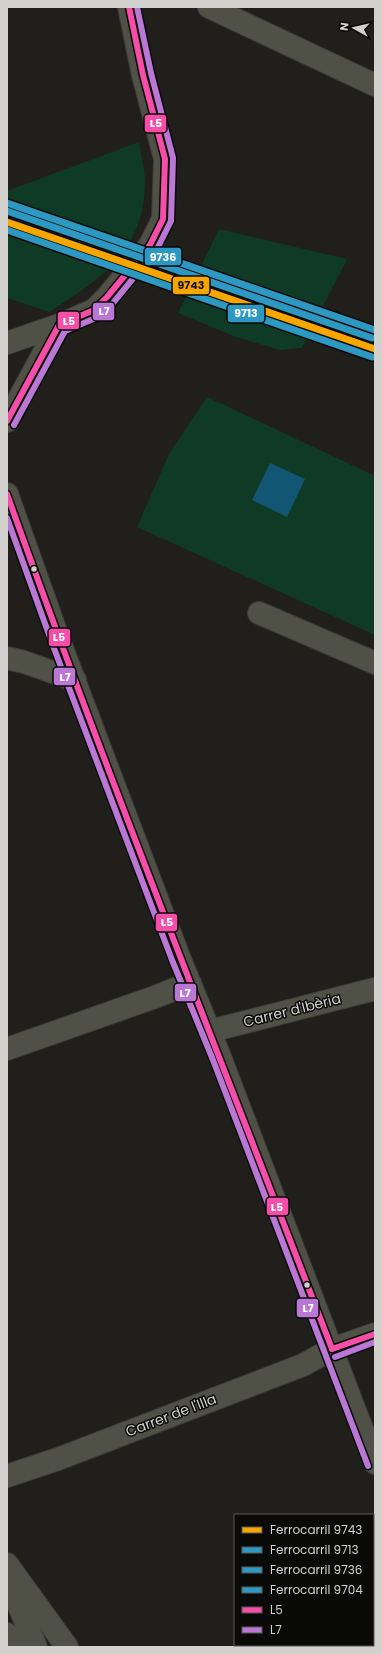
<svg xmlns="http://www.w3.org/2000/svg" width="382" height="1654" font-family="Poppins,sans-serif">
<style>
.green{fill:#0f3a26}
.water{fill:#125673}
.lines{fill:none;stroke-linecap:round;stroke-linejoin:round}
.street-casing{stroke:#3c3b39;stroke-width:24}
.street{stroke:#505146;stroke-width:22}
.bus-1-casing{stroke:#0a0a08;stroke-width:9}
.bus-2-casing{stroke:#0a0a08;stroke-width:9}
.bus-1{stroke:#f54da8;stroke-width:6}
.bus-2{stroke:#ba77d6;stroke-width:6}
.rail-1-casing{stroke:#0a0a08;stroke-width:10}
.rail-2-casing{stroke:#0a0a08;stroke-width:10}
.rail-3-casing{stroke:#0a0a08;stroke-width:10}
.rail-4-casing{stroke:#0a0a08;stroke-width:10}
.rail-1{stroke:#f7a600;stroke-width:7}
.rail-2{stroke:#2d99c2;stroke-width:7}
.rail-3{stroke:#2d99c2;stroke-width:7}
.rail-4{stroke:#2d99c2;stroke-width:7}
.bus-dot{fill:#d2d1ce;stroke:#0a0a08;stroke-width:1.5}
.labels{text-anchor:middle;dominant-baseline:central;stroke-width:3;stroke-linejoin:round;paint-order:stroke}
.street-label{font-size:14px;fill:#d2d1ce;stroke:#0a0a08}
.line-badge{stroke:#0a0a08;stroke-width:1.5}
.badge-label{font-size:11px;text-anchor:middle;font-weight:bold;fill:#fff}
.pale-badge-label{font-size:11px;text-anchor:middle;font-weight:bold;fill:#111}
</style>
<rect width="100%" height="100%" fill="#211f1c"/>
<g class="green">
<path d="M139,142C141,155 145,169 145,182C145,250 101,279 49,312L7,298V191Z"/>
<polygon points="219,229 347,259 302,348 280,350 236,337 178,313"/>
<polygon points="207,397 375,476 375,635 137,527 169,454"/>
</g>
<polygon class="water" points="270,463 305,479 287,517 252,500"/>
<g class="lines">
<defs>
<g id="street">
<polyline points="209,7 375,85"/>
<polyline points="7,343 59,325 94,310 107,297 150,245 163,219 165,159 143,75 129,7"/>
<polyline points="7,421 59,325"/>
<polyline points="7,494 59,640 179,957 220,1057 375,1463"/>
<polyline points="259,613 375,663"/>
<polyline points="7,658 24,662 75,680"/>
<polyline points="210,1031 375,989"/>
<polyline points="7,1049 155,997 190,983"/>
<polyline points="7,1476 58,1459 303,1365 332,1349 375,1334"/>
<polyline points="7,1564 67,1647"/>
<polyline points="9,1582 36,1647"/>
<polyline points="373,1608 375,1607"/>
<polyline points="7,1634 19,1647"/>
<polyline points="267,1647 273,1645"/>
</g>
</defs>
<use href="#street" class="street-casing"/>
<use href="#street" class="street"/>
<defs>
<g id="bus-1">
<polyline points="7,421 59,325 94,310 107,297 150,245 163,219 165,159 143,75 129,7"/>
<path d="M7,494C109,781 223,1064 332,1349"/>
<polyline points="332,1349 375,1334"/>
</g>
<g id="bus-2">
<polyline points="14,425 65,331 98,317 113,303 157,249 171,221 173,158 151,73 137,7"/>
<polyline points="7,518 52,643 172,960 213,1060 368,1466"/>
<polyline points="335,1357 375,1342"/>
</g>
</defs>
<use href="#bus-1" class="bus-1-casing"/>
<use href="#bus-2" class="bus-2-casing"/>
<use href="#bus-1" class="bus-1"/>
<use href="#bus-2" class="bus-2"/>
<defs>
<polyline id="rail-1" points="7,222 375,349"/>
<polyline id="rail-2" points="7,230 372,357"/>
<polyline id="rail-3" points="7,203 375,330"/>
<polyline id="rail-4" points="7,211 372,338"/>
</defs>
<use href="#rail-1" class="rail-1-casing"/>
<use href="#rail-2" class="rail-2-casing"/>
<use href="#rail-3" class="rail-3-casing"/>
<use href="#rail-4" class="rail-4-casing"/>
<use href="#rail-1" class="rail-1"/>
<use href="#rail-2" class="rail-2"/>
<use href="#rail-3" class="rail-3"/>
<use href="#rail-4" class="rail-4"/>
</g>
<g class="bus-dot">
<circle cx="34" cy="569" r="3.5"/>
<circle cx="307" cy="1285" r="3.5"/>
</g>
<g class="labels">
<g class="street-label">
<text transform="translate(292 1010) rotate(-14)">Carrer d'Ibèria</text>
<text transform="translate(171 1415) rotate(-21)">Carrer de l'Illa</text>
</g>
</g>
<g class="line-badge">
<rect x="144" y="114" width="23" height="19" rx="4" fill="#f54da8"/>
<rect x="144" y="247" width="38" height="19" rx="4" fill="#2d99c2"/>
<rect x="172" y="276" width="38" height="19" rx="4" fill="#f7a600"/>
<rect x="92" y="302" width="23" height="19" rx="4" fill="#ba77d6"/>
<rect x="227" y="304" width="38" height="19" rx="4" fill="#2d99c2"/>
<rect x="57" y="311" width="23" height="19" rx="4" fill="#f54da8"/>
<rect x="48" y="628" width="23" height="19" rx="4" fill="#f54da8"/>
<rect x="53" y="667" width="23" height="19" rx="4" fill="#ba77d6"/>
<rect x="155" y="913" width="23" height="19" rx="4" fill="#f54da8"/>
<rect x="174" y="983" width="23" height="19" rx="4" fill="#ba77d6"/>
<rect x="266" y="1197" width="23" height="19" rx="4" fill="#f54da8"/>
<rect x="296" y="1298" width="23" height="20" rx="4" fill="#ba77d6"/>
</g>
<g class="badge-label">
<text x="156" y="127">L5</text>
<text x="163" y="261">9736</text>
<text x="104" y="315">L7</text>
<text x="246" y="317">9713</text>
<text x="69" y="325">L5</text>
<text x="59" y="641">L5</text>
<text x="65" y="681">L7</text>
<text x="167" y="926">L5</text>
<text x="185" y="997">L7</text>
<text x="277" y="1211">L5</text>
<text x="308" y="1312">L7</text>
</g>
<g class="pale-badge-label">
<text x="191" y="289">9743</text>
</g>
<rect width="382" height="1654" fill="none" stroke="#d2d1ce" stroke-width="16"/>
<rect x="234" y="1514" width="140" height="132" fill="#0a0a08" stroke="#5a5a57"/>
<rect x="242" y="1527" width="20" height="6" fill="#f7a600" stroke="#5a5a57"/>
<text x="270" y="1534" font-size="12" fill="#d2d1ce">Ferrocarril 9743</text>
<rect x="242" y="1547" width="20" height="6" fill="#2d99c2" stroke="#5a5a57"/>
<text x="270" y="1554" font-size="12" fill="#d2d1ce">Ferrocarril 9713</text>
<rect x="242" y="1567" width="20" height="6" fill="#2d99c2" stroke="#5a5a57"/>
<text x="270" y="1574" font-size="12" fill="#d2d1ce">Ferrocarril 9736</text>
<rect x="242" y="1587" width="20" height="6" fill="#2d99c2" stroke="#5a5a57"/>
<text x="270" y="1594" font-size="12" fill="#d2d1ce">Ferrocarril 9704</text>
<rect x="242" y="1607" width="20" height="6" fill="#f54da8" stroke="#5a5a57"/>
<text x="270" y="1614" font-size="12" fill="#d2d1ce">L5</text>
<rect x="242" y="1627" width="20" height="6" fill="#ba77d6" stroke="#5a5a57"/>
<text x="270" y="1634" font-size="12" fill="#d2d1ce">L7</text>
<g transform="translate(354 28) rotate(278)" stroke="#0a0a08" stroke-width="3" paint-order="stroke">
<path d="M0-3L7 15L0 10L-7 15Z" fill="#d2d1ce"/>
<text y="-6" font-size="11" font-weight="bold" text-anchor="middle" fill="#d2d1ce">N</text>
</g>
</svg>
